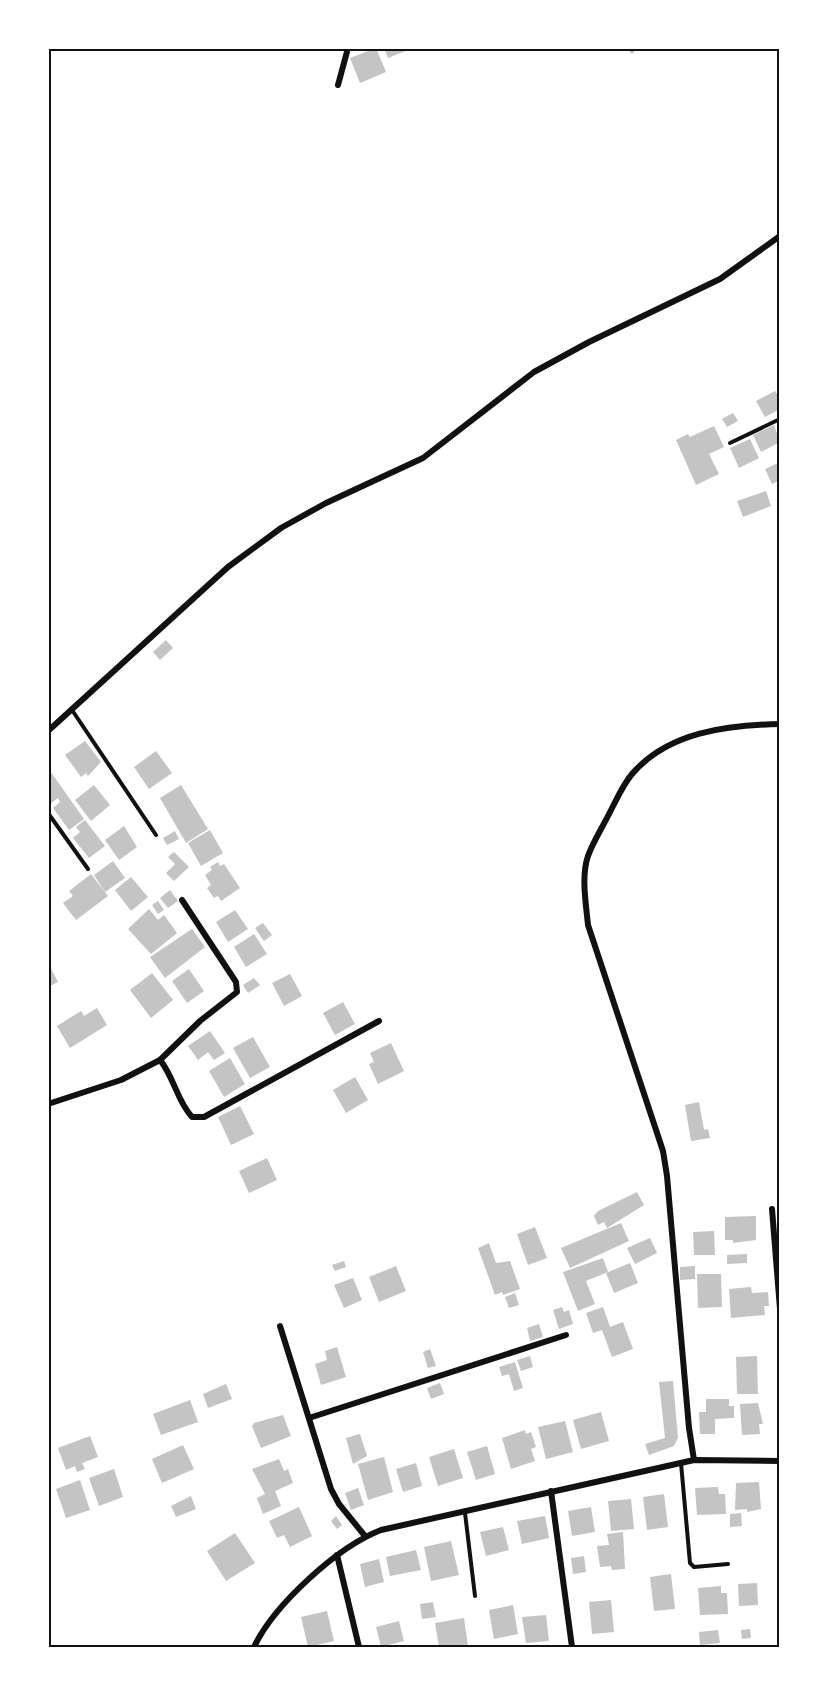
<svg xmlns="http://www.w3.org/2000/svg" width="828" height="1695" font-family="Inter,sans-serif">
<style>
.building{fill:#c4c4c4}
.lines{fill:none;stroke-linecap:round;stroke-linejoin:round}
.service{stroke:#111;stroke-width:4}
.minor{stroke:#111;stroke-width:6}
.neatline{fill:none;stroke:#111;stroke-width:2}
</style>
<rect width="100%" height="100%" fill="#fff"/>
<g class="building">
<polygon points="376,48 386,72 360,83 350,58"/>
<polygon points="384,48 413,48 388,58"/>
<polygon points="626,48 638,48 632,54"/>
<polygon points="775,391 777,394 780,392 780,409 765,417 756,401"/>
<polygon points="733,413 738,421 727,427 722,419"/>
<polygon points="774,425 780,442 761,452 753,435"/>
<polygon points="714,426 724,447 709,454 719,474 696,485 676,440 688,434 690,437"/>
<polygon points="750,439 759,458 739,468 730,448"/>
<polygon points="780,462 780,480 772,484 765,469"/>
<polygon points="766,491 771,506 743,517 737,501"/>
<polygon points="166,640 173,648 160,660 153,652"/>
<polygon points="85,741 101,762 88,776 86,773 81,777 65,755"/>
<polygon points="156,751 172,773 149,789 134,767"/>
<polygon points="48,768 84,819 69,830 53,808 60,802 58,798 50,804 48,802"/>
<polygon points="94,785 110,805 91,821 75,800"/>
<polygon points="181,785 208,829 186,843 160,798"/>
<polygon points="85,820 105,846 89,858 73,838 80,832 76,827"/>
<polygon points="124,826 137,847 119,860 105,840"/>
<polygon points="210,830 223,853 201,866 188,843"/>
<polygon points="175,831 179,839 167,845 163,838"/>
<polygon points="174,852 189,867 174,881 166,873 175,864 168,857"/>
<polygon points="113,861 125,878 105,892 94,875"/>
<polygon points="218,862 220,866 224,864 240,888 221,901 218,896 214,898 207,888 211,885 205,875 212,870 210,867"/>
<polygon points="91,874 108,896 76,920 63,903 73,896 69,891"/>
<polygon points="131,877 148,897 131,911 115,890"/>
<polygon points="170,890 178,901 168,908 160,898"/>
<polygon points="158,901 164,910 158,914 152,905"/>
<polygon points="149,909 158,920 164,915 177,933 151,954 128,929"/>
<polygon points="235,910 248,929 228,942 216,922"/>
<polygon points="263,923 272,935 264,941 255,928"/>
<polygon points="192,929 205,947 165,978 150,957"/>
<polygon points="254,934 267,954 246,967 234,947"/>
<polygon points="48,963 58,982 48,987"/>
<polygon points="189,969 204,991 187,1003 172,981"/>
<polygon points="152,973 173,1000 151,1018 130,990"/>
<polygon points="290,974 302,996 284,1006 272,983"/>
<polygon points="254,978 260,985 248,993 243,985"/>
<polygon points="343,1002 355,1024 335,1035 323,1013"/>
<polygon points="97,1008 107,1025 70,1048 57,1026 81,1011 84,1016"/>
<polygon points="210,1031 225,1053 214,1060 208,1052 198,1060 188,1046"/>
<polygon points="253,1037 270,1067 250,1078 233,1048"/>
<polygon points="391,1043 404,1071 378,1084 369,1064 374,1062 370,1053"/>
<polygon points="230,1058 245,1084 224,1097 209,1071"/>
<polygon points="355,1077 368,1100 346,1113 333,1090"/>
<polygon points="699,1102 704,1130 708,1129 710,1138 691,1141 685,1105"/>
<polygon points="240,1106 254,1134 231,1145 218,1117"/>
<polygon points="267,1158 277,1180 249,1193 239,1171"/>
<polygon points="637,1192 644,1205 607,1228 604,1222 598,1225 594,1216 598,1211"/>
<polygon points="756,1216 756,1240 733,1243 733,1240 725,1240 725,1217"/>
<polygon points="621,1223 629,1241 570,1268 561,1248"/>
<polygon points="535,1227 547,1258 528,1265 517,1234"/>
<polygon points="714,1231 715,1255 694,1255 693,1232"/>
<polygon points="650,1238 657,1253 635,1264 627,1248"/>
<polygon points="489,1243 496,1263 510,1261 520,1289 503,1295 502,1292 495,1295 478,1248"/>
<polygon points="747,1254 747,1263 727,1264 727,1255"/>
<polygon points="603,1258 608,1272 586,1281 595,1304 578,1311 563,1272"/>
<polygon points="344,1261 346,1267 335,1271 332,1265"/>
<polygon points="630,1263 638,1283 614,1293 606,1273"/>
<polygon points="396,1266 406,1291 379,1302 369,1277"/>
<polygon points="695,1266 695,1279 680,1280 680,1267"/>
<polygon points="697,1274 721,1274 722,1307 698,1308"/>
<polygon points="353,1278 362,1300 344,1308 334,1285"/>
<polygon points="751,1287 752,1293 768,1292 769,1306 764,1306 765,1315 731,1318 729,1289"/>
<polygon points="515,1293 519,1305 509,1308 505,1297"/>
<polygon points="562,1307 564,1312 569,1310 573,1324 559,1329 553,1310"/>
<polygon points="603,1307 610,1327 623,1322 633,1349 612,1357 602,1330 593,1333 586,1313"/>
<polygon points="539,1324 543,1337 530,1341 527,1328"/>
<polygon points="337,1347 346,1377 321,1385 315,1364 327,1360 325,1351"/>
<polygon points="430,1349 436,1366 428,1368 423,1352"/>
<polygon points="530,1356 533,1367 521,1371 517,1360"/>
<polygon points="757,1356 758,1394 737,1394 736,1357"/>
<polygon points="515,1362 523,1388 514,1391 509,1374 502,1376 499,1367"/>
<polygon points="673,1381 678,1438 674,1446 649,1455 645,1444 665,1438 659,1382"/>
<polygon points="440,1383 444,1394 431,1399 427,1388"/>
<polygon points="226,1384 232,1399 208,1408 203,1394"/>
<polygon points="706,1399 729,1399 729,1406 734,1406 734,1418 715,1419 715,1434 700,1434 699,1412 706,1412"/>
<polygon points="190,1400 198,1422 161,1435 153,1414"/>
<polygon points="758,1403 763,1424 759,1424 760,1434 742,1435 740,1404"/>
<polygon points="601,1412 609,1441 581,1449 573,1420"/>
<polygon points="283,1415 291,1436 261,1448 252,1426 254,1423"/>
<polygon points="565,1421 573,1452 546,1459 538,1427"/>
<polygon points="525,1430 526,1434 531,1432 536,1447 531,1449 535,1461 511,1469 502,1438"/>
<polygon points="360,1434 367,1456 353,1464 346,1438"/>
<polygon points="90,1436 98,1457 82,1463 85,1469 77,1472 75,1466 66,1470 58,1448"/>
<polygon points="183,1445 194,1469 162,1483 152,1459"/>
<polygon points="487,1446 495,1474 476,1480 467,1452"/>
<polygon points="454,1449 463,1478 438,1486 429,1457"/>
<polygon points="384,1457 393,1492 368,1500 358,1464"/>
<polygon points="279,1459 284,1471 288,1469 293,1483 275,1491 281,1506 263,1514 257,1498 265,1494 252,1469"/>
<polygon points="416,1463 422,1486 403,1492 396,1469"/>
<polygon points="114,1469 123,1497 99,1506 89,1478"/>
<polygon points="80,1480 90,1510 66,1518 56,1489"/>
<polygon points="759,1482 761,1509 747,1512 747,1509 735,1510 736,1483"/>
<polygon points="718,1487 719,1494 725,1494 726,1514 697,1515 695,1488"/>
<polygon points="358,1488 364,1505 351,1510 345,1493"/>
<polygon points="664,1494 668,1527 647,1530 643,1497"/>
<polygon points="191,1496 196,1509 176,1517 171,1506"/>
<polygon points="631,1499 634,1529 611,1531 608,1501"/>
<polygon points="299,1507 312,1536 290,1547 284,1535 277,1538 269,1521"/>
<polygon points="591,1507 595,1532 572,1536 568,1511"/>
<polygon points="741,1513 742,1526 730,1527 730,1514"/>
<polygon points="336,1516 342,1525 337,1529 331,1521"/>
<polygon points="545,1516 549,1538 522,1544 517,1521"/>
<polygon points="503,1527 509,1550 486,1556 480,1532"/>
<polygon points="623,1532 625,1569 612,1570 611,1566 600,1567 597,1546 609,1545 607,1534"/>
<polygon points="235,1533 255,1563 226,1581 207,1551"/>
<polygon points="451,1541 459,1575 431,1581 424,1547"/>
<polygon points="416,1550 421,1570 390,1576 386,1557"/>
<polygon points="584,1556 586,1572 573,1574 571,1558"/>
<polygon points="379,1559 384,1582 365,1587 360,1564"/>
<polygon points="671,1574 675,1609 654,1611 650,1577"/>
<polygon points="757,1583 758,1605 739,1606 738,1584"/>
<polygon points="721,1586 721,1593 727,1593 728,1614 700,1615 698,1588"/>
<polygon points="611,1600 614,1632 592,1634 589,1602"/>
<polygon points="433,1602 436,1617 422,1619 420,1604"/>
<polygon points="513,1605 518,1634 494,1639 489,1610"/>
<polygon points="327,1611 334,1641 308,1647 301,1617"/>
<polygon points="546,1615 549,1641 526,1643 522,1617"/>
<polygon points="464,1618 468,1646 439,1647 435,1623"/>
<polygon points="399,1621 404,1641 381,1647 376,1627"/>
<polygon points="750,1629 751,1638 742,1639 741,1630"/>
<polygon points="718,1630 720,1643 700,1645 699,1632"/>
</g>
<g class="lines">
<g class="service">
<polyline points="730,443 780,419"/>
<polyline points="72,710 156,835"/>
<polyline points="48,813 88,869"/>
<polyline points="681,1463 690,1563 694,1567 728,1564"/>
<polyline points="465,1513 475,1596"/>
</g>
<g class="minor">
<polyline points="338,85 348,48"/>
<polyline points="48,731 228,567 281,528 326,503 423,458 534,372 589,342 720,279 780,236"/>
<path d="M160,1060C174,1077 177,1101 192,1117H204L379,1021"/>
<polyline points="48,1104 121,1080 160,1060 200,1021 237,992 236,982 182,900"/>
<polyline points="772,1209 780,1309"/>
<polyline points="280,1326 331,1489 339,1504 365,1536"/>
<polyline points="309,1418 566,1335"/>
<path d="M694,1460L689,1428L667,1176L663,1151L588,925C586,904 581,876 588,856C593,842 602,828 609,814C616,801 622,786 632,774C668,732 727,725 780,724"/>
<polyline points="551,1491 572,1647"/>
<polyline points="337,1555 359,1647"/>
<path d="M254,1647C274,1605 337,1547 381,1530L694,1460L780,1461"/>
</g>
</g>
<rect width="828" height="1695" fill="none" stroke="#ffffff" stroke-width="99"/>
<rect x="50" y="50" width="728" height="1596" class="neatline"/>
</svg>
